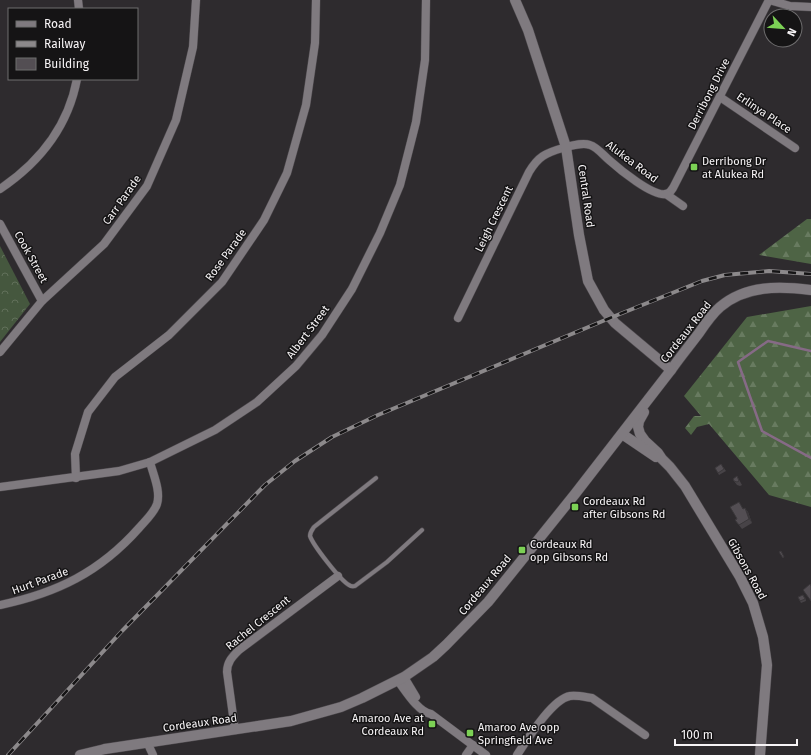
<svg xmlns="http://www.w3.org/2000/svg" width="811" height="755" font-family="'Fira Sans',sans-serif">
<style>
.forest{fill:url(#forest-firs)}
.park{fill:url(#park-crowns)}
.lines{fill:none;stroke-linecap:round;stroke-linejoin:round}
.stream{stroke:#866a86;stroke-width:2.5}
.service-casing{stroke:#4d494d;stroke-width:5}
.minor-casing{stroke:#4d494d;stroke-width:9}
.tertiary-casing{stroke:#4d494d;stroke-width:11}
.secondary-casing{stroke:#4d494d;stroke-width:11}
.service{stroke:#7f7a7f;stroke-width:4}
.minor{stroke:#7f7a7f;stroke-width:8}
.tertiary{stroke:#7f7a7f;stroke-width:10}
.secondary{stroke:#7f7a7f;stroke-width:10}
.rail-casing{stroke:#8c898b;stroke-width:4}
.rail{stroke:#151415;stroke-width:2.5;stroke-dasharray:8;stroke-linecap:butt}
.wall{fill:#474347}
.shaded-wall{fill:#3a373a}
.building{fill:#534e53;stroke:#3a373a}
.poi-dot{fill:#7cd155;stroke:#151415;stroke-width:1.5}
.labels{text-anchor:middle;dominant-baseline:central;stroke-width:3;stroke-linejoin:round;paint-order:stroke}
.street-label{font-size:11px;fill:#f7f4f6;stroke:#151415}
.poi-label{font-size:11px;fill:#f7f4f6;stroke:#151415;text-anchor:start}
</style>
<defs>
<pattern id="forest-firs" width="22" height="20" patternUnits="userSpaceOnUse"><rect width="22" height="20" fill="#4e6445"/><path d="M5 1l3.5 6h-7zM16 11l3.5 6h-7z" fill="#687b60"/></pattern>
<pattern id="park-crowns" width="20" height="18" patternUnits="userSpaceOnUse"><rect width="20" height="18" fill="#45573e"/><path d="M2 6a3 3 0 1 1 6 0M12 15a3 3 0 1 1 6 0" fill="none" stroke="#61705a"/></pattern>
</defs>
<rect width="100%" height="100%" fill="#2e2b2e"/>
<g class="forest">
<polygon points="807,219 811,219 811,264 759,255"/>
<polygon points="811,306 811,507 769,495 709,424 697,427 691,435 685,428 694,416 701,416 684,396 747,317"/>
</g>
<polygon class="park" points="0,246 30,304 0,342"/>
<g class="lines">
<polyline class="stream" points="811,351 768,341 738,362 762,431 811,458"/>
<defs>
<path id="service" d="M376,478L314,527C312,530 310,532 310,536C313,545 340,580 349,585C352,587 352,586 355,586L387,562L422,530"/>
<g id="minor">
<polyline points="78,0 79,9"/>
<polyline points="769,0 790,6 811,7"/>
<polyline points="720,97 795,148"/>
<path d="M0,189C40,162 68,127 77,79"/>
<polyline points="666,194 670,192 673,188 769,0"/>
<polyline points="0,224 42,301"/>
<path d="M458,318L529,172C538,157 545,153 563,148C571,146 582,142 590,145C597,147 603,155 609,160C619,169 653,197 666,194L683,206"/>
<polyline points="0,352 42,301 104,244 147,186 176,120 193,47 196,0"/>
<polyline points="76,478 75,454 88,412 115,377 169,335 222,282 264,220 287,173 306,105 315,43 316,0"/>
<polyline points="0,487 119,471 150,462 215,430 257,402 296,366 322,335 352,289 380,233 400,185 416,122 425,60 426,0"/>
<path d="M0,605C57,593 100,572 139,528C145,521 154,513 157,504C161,491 153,474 150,462"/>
<polyline points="404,677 416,697"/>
<path d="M398,681C405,690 418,712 431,714L486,755"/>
<path d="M235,730L227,672C227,662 232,657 239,650L338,576"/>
<polyline points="147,742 153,755"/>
<polyline points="466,755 473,745"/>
<path d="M517,755C527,740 552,699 570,696C577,695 585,697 592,698L645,735"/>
</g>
<g id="tertiary">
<path d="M671,370C680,357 690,345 699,333C705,324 712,314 720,307C746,285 779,286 811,290"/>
<polyline points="80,755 105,749"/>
</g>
<g id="secondary">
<polyline points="644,412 639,421 638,427 640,434 645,441 658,453 662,459 670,467 685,486 740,577 753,603 763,637 767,665 760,755"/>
<polyline points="622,434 656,457"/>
<polyline points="105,749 291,721 341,707 362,698 404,677 433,657 446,645 488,602 575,494 671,370 615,323 604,310 588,281 579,235 566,147 528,30 515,0"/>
</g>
</defs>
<use href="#service" class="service-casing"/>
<use href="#minor" class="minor-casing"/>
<use href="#tertiary" class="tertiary-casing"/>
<use href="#secondary" class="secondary-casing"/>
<use href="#service" class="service"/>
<use href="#minor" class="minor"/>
<use href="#tertiary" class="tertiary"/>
<use href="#secondary" class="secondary"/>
<defs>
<polyline id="rail" points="8,755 122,631 265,485 295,461 332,437 378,415 610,318 702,281 725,275 769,271 811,274"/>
</defs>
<use href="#rail" class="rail-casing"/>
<use href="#rail" class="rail"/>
</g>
<g class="wall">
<polygon points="721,464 726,471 719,475 715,468"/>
<polygon points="737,476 742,485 740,486 737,485 734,481"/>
<polygon points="745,508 748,512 752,523 742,529 735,520 744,509"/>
<polygon points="805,597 806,601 801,603 800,601"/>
</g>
<polygon class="shaded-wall" points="745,508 748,512 752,523 749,519"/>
<g class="building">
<polygon points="721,464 724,469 718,473 715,468"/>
<polygon points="737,476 739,481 737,482 734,481 733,479"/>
<polygon points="739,502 743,509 745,508 749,519 739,525 735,520 737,519 736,517 730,507"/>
<polygon points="781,551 784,557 783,558 779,552"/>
<polygon points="810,584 811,586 811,601 803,590"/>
<polygon points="803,595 805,599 800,601 798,597"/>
</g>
<g class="poi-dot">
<rect x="690" y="163" width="8" height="8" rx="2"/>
<rect x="571" y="503" width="8" height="8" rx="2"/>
<rect x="518" y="546" width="8" height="8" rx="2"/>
<rect x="428" y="720" width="8" height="8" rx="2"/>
<rect x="466" y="729" width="8" height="8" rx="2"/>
</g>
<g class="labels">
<g class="street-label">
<text transform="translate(709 94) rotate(-63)">Derribong Drive</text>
<text transform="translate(764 113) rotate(34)">Erlinya Place</text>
<text transform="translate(632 162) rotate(37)">Alukea Road</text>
<text transform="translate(586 196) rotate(82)">Central Road</text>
<text transform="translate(122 200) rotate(-55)">Carr Parade</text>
<text transform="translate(494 219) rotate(-64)">Leigh Crescent</text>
<text transform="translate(226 255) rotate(-54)">Rose Parade</text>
<text transform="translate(31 257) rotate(61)">Cook Street</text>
<text transform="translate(308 332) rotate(-53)">Albert Street</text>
<text transform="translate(686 332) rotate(-52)">Cordeaux Road</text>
<text transform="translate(747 569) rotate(61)">Gibsons Road</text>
<text transform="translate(40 581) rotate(-20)">Hurt Parade</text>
<text transform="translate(485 585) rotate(-50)">Cordeaux Road</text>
<text transform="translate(258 623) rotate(-39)">Rachel Crescent</text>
<text transform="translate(200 723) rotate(-8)">Cordeaux Road</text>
</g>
<g class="poi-label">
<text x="702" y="161">Derribong Dr<tspan x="702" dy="13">at Alukea Rd</tspan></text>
<text x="583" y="501">Cordeaux Rd<tspan x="583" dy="13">after Gibsons Rd</tspan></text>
<text x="530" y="544">Cordeaux Rd<tspan x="530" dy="13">opp Gibsons Rd</tspan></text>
<text x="424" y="718" text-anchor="end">Amaroo Ave at<tspan x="424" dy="13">Cordeaux Rd</tspan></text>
<text x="478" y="727">Amaroo Ave opp<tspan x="478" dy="13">Springfield Ave</tspan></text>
</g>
</g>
<rect x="8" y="8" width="130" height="72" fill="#151415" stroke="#6f6e6f"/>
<rect x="16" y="21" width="20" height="6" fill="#7f7a7f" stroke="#6f6e6f"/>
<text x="44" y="28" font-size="12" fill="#f7f4f6">Road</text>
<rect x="16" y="41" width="20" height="6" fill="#8c898b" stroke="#6f6e6f"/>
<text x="44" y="48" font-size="12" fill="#f7f4f6">Railway</text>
<rect x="16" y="58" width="20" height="12" fill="#534e53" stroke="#6f6e6f"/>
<text x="44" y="68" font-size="12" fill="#f7f4f6">Building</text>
<g transform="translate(783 28) rotate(116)"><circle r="19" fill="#151415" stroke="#6f6e6f"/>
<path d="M0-3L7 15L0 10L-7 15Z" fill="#7cd155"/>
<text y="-6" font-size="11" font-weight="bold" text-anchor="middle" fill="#f7f4f6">N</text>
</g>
<path d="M675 739v6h122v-6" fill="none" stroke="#f7f4f6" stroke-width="2"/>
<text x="681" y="739" font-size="12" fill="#f7f4f6" stroke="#151415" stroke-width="3" paint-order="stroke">100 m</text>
</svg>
